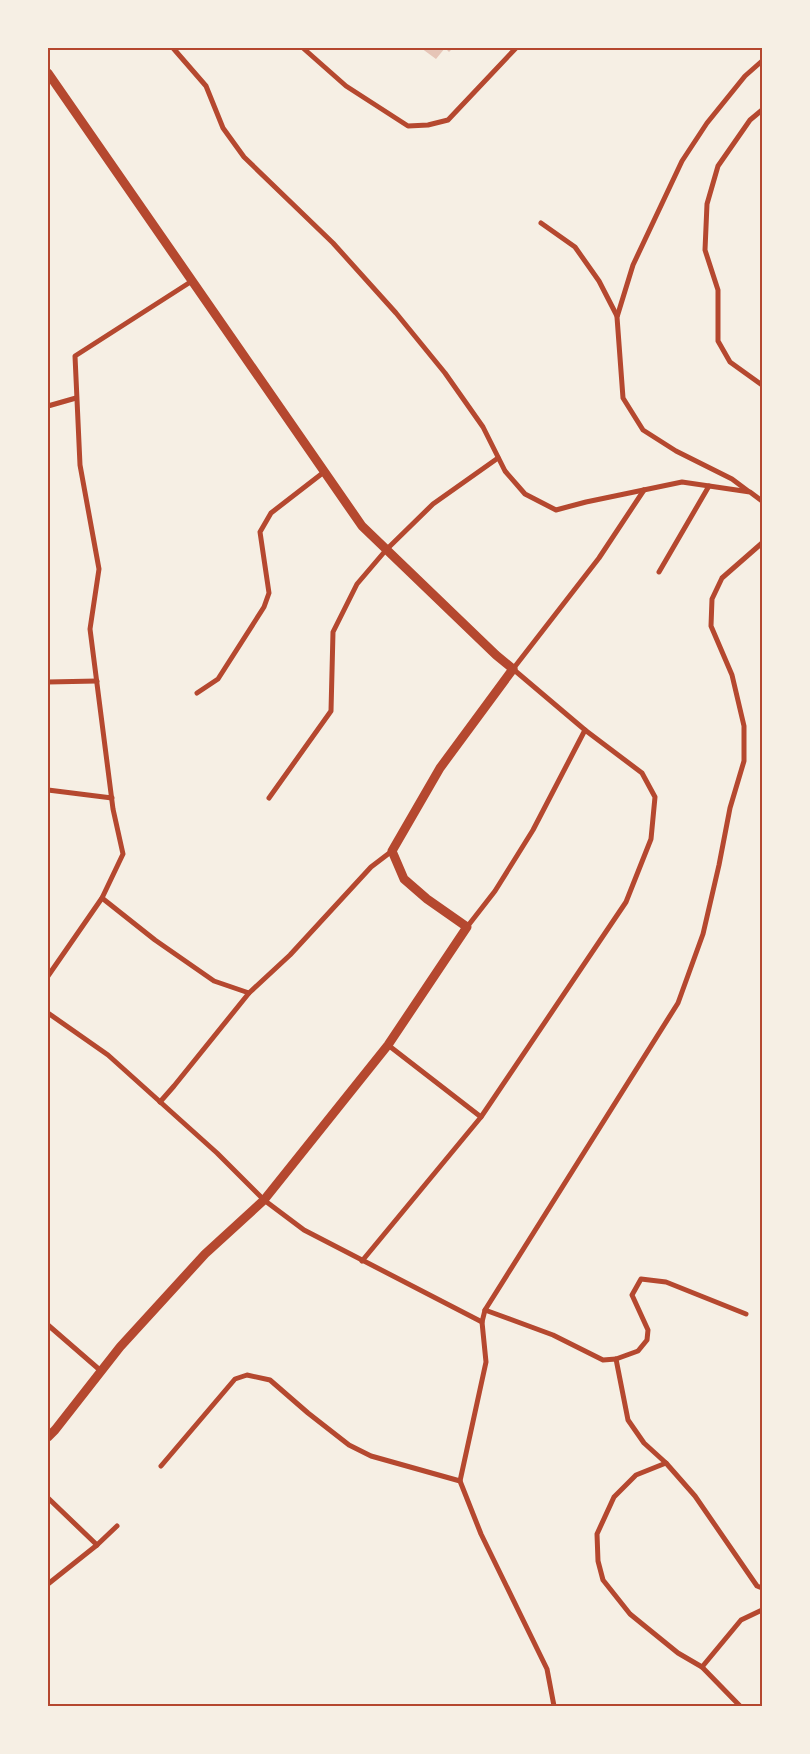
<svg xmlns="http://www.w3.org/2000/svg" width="810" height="1754" font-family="Rubik,sans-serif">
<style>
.building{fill:#e6c5b7}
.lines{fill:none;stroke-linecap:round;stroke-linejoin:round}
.minor{stroke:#b5482f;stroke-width:5}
.tertiary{stroke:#b5482f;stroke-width:9}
.neatline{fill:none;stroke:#b5482f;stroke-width:2}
</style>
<rect width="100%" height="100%" fill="#f6efe4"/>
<polygon class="building" points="421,48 453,48 449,52 445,48 436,59"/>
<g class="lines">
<g class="minor">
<polyline points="173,48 206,86 223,128 244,157 333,243 396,313 445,373 483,427 505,471 525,494 556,510 586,502 682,482 750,492 762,501"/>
<polyline points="303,48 346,86 408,126 428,125 448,120 516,48"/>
<polyline points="762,110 750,120 718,166 707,204 705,250 718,290 718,341 730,362 762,385"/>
<polyline points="541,223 575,247 599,281 617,316"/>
<polyline points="48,406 76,398"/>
<polyline points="748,491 732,479 676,451 643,430 623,398 617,317 633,265 682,161 707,123 745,76 762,61"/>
<polyline points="659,572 709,486"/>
<polyline points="48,682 97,681"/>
<polyline points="197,693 218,679 264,607 269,593 260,532 271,513 324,472"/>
<polyline points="48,790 112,798"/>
<polyline points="269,798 331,711 333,632 357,584 386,550 433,504 498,458"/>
<polyline points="102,898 155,940 214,981 249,993"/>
<polyline points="467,927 495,891 533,830 585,730 513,669 599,558 644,490"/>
<polyline points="48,976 102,898 123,854 113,809 90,629 99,569 80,465 75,356 192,281"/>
<polyline points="48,1013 108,1055 217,1153 264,1200 304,1230 482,1322"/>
<polyline points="388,1045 481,1117"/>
<polyline points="160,1102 174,1086 249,993 290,955 371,867 392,851"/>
<polyline points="362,1261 481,1117 626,902 651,839 655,797 642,773 585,730"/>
<polyline points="485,1310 678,1003 703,934 719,865 730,808 744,761 744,726 732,675 711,626 712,599 722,578 762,543"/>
<polyline points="48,1325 101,1371"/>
<polyline points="616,1359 628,1420 644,1443 666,1463 695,1496 757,1586 762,1588"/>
<polyline points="666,1463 636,1475 614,1497 597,1534 598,1561 603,1580 630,1614 678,1653 702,1667 740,1706"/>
<polyline points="161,1466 235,1379 247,1375 270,1380 308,1413 349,1445 371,1456 460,1481 481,1534 547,1669 554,1706"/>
<polyline points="460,1481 486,1362 482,1322 485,1310 553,1335 603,1360 616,1359 638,1351 647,1340 648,1330 632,1295 641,1279 666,1282 746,1314"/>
<polyline points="48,1498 97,1545"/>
<polyline points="48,1584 97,1545 117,1526"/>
<polyline points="702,1667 741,1620 762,1610"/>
</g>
<polyline class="tertiary" points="48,73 362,526 496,655 513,669 440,768 392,851 404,879 427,899 467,927 388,1045 264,1200 205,1254 120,1347 55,1430 48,1437"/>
</g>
<rect width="810" height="1754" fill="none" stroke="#f6efe4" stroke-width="98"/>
<rect x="49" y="49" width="712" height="1656" class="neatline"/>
</svg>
